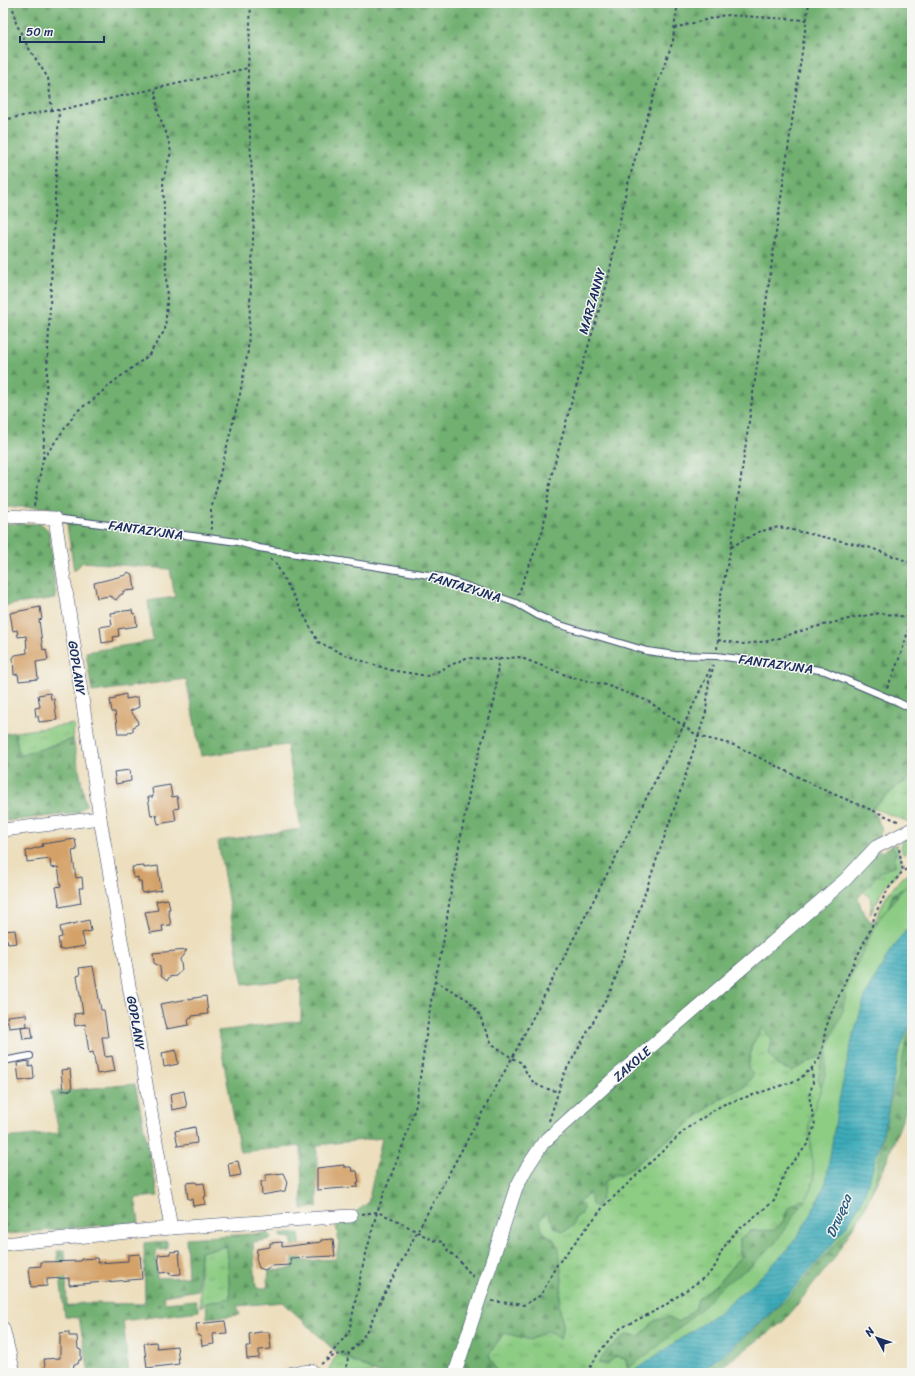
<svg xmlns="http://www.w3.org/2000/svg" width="915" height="1376" font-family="Sriracha,sans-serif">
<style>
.grass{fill:url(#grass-tufts);stroke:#547e70}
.forest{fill:url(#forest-firs);stroke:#467068}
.park{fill:#8ccc83;stroke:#547e70}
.water{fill:url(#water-rules);stroke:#2c6e8c}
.building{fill:#d4a167}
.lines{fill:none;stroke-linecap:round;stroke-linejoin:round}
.service-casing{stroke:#3a496c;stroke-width:8}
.minor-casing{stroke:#3a496c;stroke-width:14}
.path{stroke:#3a496c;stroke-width:2;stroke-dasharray:3 3;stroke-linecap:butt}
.service{stroke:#fff;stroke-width:6}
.minor{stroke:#fff;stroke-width:13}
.labels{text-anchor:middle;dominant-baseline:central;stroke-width:3;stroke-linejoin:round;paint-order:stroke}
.street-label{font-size:13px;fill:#1b2f5e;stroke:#f6f6f2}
.water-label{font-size:14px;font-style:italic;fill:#275b7e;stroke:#f6f6f2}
</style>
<defs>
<pattern id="grass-tufts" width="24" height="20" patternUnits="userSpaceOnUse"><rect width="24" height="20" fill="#8ccc83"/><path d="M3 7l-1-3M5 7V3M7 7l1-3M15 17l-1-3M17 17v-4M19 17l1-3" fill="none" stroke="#72a66e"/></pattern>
<pattern id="forest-firs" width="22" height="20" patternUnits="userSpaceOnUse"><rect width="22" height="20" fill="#71b071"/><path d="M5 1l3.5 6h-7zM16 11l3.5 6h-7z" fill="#5c9060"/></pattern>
<pattern id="water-rules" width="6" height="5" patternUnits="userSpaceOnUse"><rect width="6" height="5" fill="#3cacb9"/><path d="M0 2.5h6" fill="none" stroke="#328c9a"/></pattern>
</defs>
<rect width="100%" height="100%" fill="#f6f6f2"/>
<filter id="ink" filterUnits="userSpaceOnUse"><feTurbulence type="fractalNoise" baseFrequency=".025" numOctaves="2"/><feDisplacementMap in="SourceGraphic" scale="8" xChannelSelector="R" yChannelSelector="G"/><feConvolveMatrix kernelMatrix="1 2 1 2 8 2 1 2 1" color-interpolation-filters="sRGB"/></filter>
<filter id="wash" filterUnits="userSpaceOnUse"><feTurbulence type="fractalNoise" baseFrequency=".012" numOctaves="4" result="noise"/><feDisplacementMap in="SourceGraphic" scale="16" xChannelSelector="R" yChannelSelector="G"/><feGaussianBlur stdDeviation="0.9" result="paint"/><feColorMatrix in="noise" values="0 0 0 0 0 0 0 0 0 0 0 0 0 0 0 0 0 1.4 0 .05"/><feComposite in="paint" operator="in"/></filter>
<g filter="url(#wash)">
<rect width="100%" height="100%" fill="#eddfbd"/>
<g class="grass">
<polygon points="74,724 73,739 19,756 15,732"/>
<polygon points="912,777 912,823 872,808 899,785"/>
<polygon points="912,836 912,847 903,855 901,848 903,839"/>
<polygon points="896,844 902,864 897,873 882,891 870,915 872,900 859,887 891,846"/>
<polygon points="912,871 912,884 883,922 875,921 887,895 903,876"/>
<path d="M760,1018L824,1054L829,1101L814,1208H788L784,1221L774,1231H749L740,1239V1257L719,1282L698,1299L695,1309L679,1322L654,1321L640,1336L598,1363L607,1364L616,1356L625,1359L631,1373H480C486,1355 498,1340 511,1327C528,1328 546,1327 560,1338L563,1324L559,1306L562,1279L554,1240L542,1231L536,1208L543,1203L563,1231L572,1226L575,1217L576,1197L595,1168L622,1175L720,1099L745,1086L754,1031Z"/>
<polygon points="227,1246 230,1299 206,1303 200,1307 200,1252"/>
<polygon points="337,1353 373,1371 372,1373 327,1373"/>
</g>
<g class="forest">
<path d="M3,3H912V777L899,785L872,808L882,829L875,847L882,852L891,846L896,852L895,866L880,872L858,898L862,910L870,921L883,922L893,894L912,884L829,1102L818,1079L823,1055L792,1071L778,1066L769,1054L772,1040L762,1028L752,1045L748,1068L754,1074L745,1086L720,1099L622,1175L615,1174L603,1183C606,1191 600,1200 597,1207L592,1205L590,1193L579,1201L583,1208L582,1214L575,1217L573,1226L563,1231L554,1227L547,1212L540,1219L542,1231L554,1240L559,1249L562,1279L559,1306L563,1324L560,1339L553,1333L546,1331L530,1340L505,1333L499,1339L489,1355L497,1373H377L337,1353L283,1302L237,1306L240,1315L207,1318L206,1303L230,1298L227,1246L200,1252L198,1290L163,1296L165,1303L195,1300L199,1311L123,1321L129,1373H89L79,1318L65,1317L57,1251L65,1250L67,1307L83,1303L145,1304L144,1243L167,1241V1249L156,1251L157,1278L188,1277L186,1238L269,1233L271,1239L253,1242L256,1288H267L269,1271L293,1268L292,1238L281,1237V1234L299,1233L302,1261L336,1259L339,1241L336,1226L368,1203L382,1138L317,1145V1207L302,1209L301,1146L240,1152L218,1031L301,1021V978L243,985L218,841L301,829L287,745L201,756L186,679L92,692L86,652L153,641L148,601L175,597L170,569L83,562L74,571L65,512L46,507H3Z"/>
<polygon points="3,523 42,524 49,531 56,598 3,606"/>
<polygon points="15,732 19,756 73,739 86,805 78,813 7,821 3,793 3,734"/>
<polygon points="912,1017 912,1094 884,1168 855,1224 833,1260 784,1321 713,1373 698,1373 872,1171 886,1121 898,1056"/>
<polygon points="135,1084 158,1196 135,1198 139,1222 8,1234 3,1229 3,1138 59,1133 51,1092"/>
<polygon points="801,1199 814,1208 799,1234 631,1373 625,1359 616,1356 607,1364 598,1363 609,1348 628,1334 640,1336 654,1321 669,1317 679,1322 695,1309 698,1299 719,1282 740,1257 740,1239 749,1231 774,1230 784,1221 788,1208"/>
</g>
<polygon class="park" points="912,882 912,1022 909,1029 899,1076 886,1113 875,1183 862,1214 789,1297 706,1373 622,1373 657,1347 704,1306 723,1285 753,1265 775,1243 809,1195 814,1179 809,1124 825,1076 828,1045 843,1011 848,982 879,919 903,889"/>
<polygon class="water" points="912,923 912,1017 898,1056 886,1121 872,1171 862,1200 848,1224 820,1259 776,1308 723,1355 698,1373 631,1373 719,1312 757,1280 789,1248 799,1234 814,1208 826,1182 838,1105 852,1040 865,997 890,951"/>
<g id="blocks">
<g class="building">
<polygon points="128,572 133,575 135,590 123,591 123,594 120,595 116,600 110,596 97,598 94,583 126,575"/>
<polygon points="40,607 42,619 39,620 43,650 46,649 48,660 36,662 38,679 19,681 18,674 14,675 13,658 15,655 27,653 26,636 18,637 17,630 13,631 10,613"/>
<polygon points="132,610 133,614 135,613 137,626 118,629 119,636 113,637 114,641 102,643 100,627 112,625 110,613"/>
<polygon points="50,693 51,699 54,699 57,720 39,722 38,716 36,717 35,708 40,707 38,695"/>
<polygon points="126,694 126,699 138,697 139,707 130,711 137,719 138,724 133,727 133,731 128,732 128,734 118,734 115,712 112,712 110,700 116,699 115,697"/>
<polygon points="130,770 131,781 116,784 114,772"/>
<polygon points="170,785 172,797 177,796 179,808 174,809 176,821 158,824 156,815 151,816 148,797 153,797 152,788"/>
<polygon points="75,839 77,850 72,851 76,878 82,877 83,888 79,888 81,903 60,907 56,887 61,886 58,867 51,868 50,859 27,862 26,851 43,846 42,844"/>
<polygon points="144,866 144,868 158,866 161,890 142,893 141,881 138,881 138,877 134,878 132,867"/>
<polygon points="168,899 170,909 168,909 171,925 162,926 163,931 150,933 145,912 158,910 156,901"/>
<polygon points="89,920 91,931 82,933 85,946 60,950 58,938 62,937 60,927"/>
<polygon points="15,930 17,943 8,944 7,939 3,940 3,931"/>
<polygon points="187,950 180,959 182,969 176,976 169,977 167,981 161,976 160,967 154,963 153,953"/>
<polygon points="93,966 101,1010 104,1010 108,1037 102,1037 105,1057 112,1056 115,1071 97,1074 93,1052 89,1053 85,1024 75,1026 74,1014 83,1013 77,976 80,975 79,968"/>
<polygon points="206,996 208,1014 192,1016 192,1018 188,1019 189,1025 166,1029 160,1004"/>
<polygon points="26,1014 27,1026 9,1028 7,1016"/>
<polygon points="31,1026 33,1038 23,1039 21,1027"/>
<polygon points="176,1050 178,1064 164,1067 162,1053"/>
<polygon points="29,1061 29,1067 33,1066 34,1079 19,1081 17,1063"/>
<polygon points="70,1069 72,1090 63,1091 61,1070"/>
<polygon points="184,1091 187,1107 172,1110 170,1094"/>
<polygon points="195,1127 197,1143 178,1146 175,1131"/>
<polygon points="238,1161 241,1175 230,1177 228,1163"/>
<polygon points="344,1165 344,1167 351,1167 352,1171 357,1171 359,1182 357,1182 358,1187 317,1190 317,1168"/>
<polygon points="283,1173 287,1182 285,1191 262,1195 261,1181 266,1181 266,1175"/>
<polygon points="196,1182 197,1184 204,1183 206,1196 204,1197 206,1204 193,1206 192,1199 188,1199 186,1183"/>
<polygon points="333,1239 335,1256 290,1258 291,1265 271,1266 265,1270 259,1268 256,1259 257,1249 270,1247 270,1243 282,1242 282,1247 321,1242 321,1240"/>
<polygon points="179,1251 181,1274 170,1275 170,1272 160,1273 158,1255 170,1254 170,1252"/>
<polygon points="140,1254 142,1279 69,1285 69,1278 47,1279 47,1286 31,1287 29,1267 41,1266 41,1262 81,1261 81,1259 97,1258 98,1263 128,1261 128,1255"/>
<polygon points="225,1321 227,1333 213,1334 214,1344 202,1346 201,1336 198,1336 196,1324"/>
<polygon points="69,1332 69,1336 77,1336 78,1349 81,1350 81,1360 79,1360 78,1364 74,1364 73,1371 46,1373 44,1359 60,1358 60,1333"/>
<polygon points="260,1332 269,1332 271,1349 259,1350 259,1358 247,1359 246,1346 250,1346 249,1334"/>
<polygon points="156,1342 157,1348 177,1346 179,1364 147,1368 144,1343"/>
</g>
</g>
</g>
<g filter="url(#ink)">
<use href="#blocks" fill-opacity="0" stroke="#3a496c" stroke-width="1"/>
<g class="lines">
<defs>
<g id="service">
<polyline points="55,518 238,542 259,548 441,577 516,603 537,615 557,624 647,651 675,655 716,656 795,666 825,671 898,702 912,709"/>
<polyline points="3,1061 30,1056"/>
</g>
<g id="minor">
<polyline points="3,516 55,518 100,818 171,1228"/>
<polyline points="3,830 100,818"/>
<polyline points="3,1244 171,1228 351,1216"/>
<polyline points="3,1328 14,1373"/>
<polyline points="292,1373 312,1371"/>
<polyline points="455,1373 516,1188 526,1169 543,1143 611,1081 845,880 876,847 912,829"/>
</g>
</defs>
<use href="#service" class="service-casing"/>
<use href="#minor" class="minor-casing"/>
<g class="path">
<polyline points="12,3 16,23 28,47 48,78 52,110"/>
<polyline points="674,28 724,15 806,20"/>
<polyline points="3,120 52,110 59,110 248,68 251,3"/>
<polyline points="43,459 77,411 94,399 112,383 148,356 165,330 167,303 163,180 171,152 167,135 158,113 155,89"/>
<polyline points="34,506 43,459 59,110"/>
<polyline points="211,530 211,510 240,394 248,351 254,218 248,96 248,68"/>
<polyline points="731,547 758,532 779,527 868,547 912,563"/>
<polyline points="270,559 276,564 306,619 318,642 345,655 390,670 428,676 466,658 499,659 519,657 571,677 606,685 648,701 698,736 734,745 824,790 900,822"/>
<polyline points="518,595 543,530 551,477 573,397 607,284 626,191 642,134 658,82 673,41 674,28 678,3"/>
<polyline points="718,640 743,644 769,641 811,628 853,618 880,613 912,618"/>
<polyline points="717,649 718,640 717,614 731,547 809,3"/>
<path d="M887,688C898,663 909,636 912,609"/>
<polyline points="899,849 903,871"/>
<path d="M435,981L468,1000L480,1015L483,1025L492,1044L512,1058L522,1063C530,1083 537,1088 558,1091"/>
<polyline points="549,1121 564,1074 612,988 679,795 706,712 709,681 714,665"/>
<polyline points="362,1214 377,1212 396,1220 432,1240 443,1242 448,1251 457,1258 474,1278"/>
<polyline points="492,1301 524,1305 541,1295 556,1266 604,1206 686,1129 722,1105 798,1080 812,1068 820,1057 823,1046 825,1031 830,1016 848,975 872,926 875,914 888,889 903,871 912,867"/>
<polyline points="326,1360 349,1332 362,1269 377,1212 404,1142 416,1105 432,995 443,944 453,878 473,772 495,699 498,663 499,659"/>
<polyline points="321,1364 335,1355 349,1353"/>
<polyline points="242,1373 280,1370"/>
<polyline points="345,1373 349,1353 362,1339 371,1323 377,1308 417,1232 512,1058 683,727 712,665"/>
<polyline points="587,1373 598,1354 613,1335 621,1328 663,1307 675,1298 708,1275 716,1265 721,1252 730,1238 739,1229 774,1201 777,1194 786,1169 797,1158 808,1143 815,1125 809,1096 813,1083 812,1068"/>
</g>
<use href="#service" class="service"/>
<use href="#minor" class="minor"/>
</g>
</g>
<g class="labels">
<g class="street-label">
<text transform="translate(592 301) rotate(-74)">MARZANNY</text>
<text transform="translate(146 530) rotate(8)">FANTAZYJNA</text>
<text transform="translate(465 587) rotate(17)">FANTAZYJNA</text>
<text transform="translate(776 664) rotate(8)">FANTAZYJNA</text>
<text transform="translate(77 668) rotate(81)">GOPLANY</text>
<text transform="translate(136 1023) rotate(80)">GOPLANY</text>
<text transform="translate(632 1064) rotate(-41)">ZAKOLE</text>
</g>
<g class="water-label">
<text transform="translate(839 1216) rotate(-67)">Drwęca</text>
</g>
</g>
<rect width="915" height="1376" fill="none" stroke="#f6f6f2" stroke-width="16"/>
<g transform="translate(877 1338) rotate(310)" stroke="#f6f6f2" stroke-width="3" paint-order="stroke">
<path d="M0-3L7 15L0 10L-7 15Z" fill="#1b2f5e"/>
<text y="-6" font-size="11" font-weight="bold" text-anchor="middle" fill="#1b2f5e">N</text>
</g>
<path d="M20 36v6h84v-6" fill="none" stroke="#1b2f5e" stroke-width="2"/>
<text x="26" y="36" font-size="12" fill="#1b2f5e" stroke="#f6f6f2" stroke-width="3" paint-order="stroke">50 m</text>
</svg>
